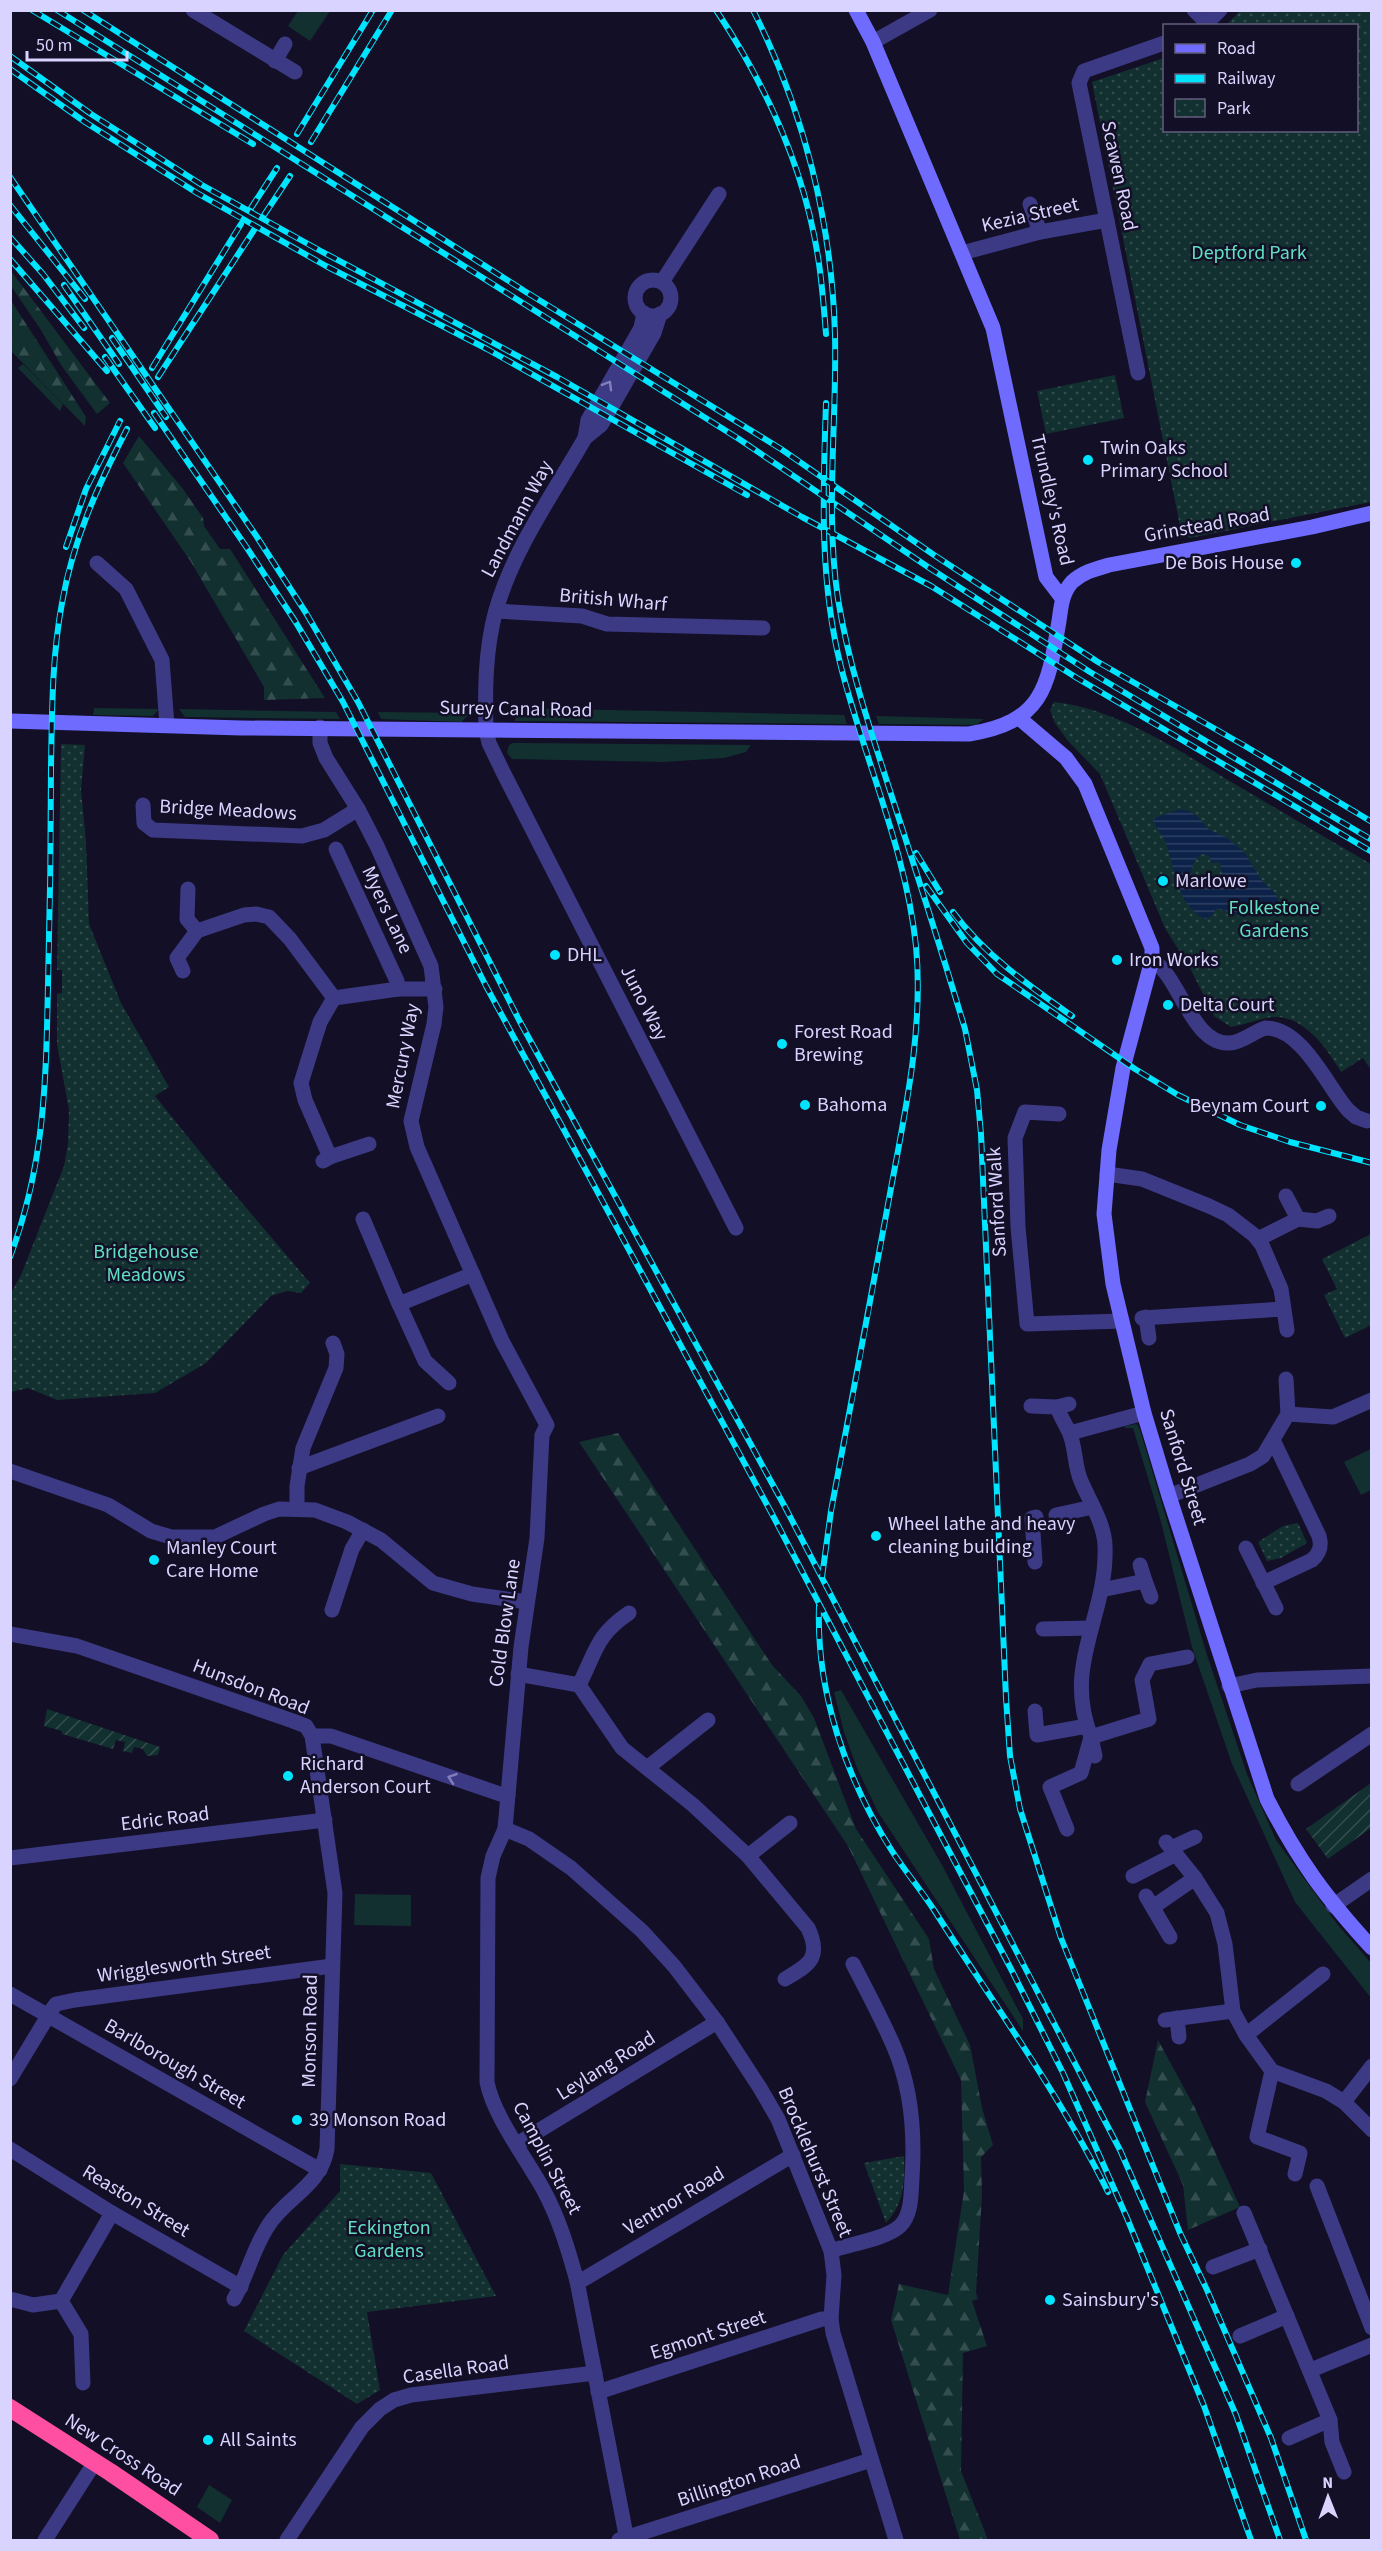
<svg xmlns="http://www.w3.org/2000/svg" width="1382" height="2551" font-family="'Source Sans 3',sans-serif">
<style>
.grass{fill:#12302f}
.forest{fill:url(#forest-firs)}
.park{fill:url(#park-dots)}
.garden{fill:url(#garden-furrows)}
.water{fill:url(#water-rules);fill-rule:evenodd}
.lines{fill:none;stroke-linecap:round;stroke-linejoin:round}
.street{stroke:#3d3a85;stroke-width:15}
.secondary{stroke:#6f6bff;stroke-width:15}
.highway{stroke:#ff4fa3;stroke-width:18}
.rail-casing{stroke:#00e5ff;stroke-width:6}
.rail{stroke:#130f26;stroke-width:4;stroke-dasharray:11;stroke-linecap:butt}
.oneway{stroke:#837fbc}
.poi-dot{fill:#00e5ff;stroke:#130f26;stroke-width:2}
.labels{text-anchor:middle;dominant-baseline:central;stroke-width:5;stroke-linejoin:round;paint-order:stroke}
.street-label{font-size:20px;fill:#d9d4ff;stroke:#130f26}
.park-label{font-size:20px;fill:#5fe0c0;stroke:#130f26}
.poi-label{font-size:20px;fill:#d9d4ff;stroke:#130f26;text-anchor:start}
</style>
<defs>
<pattern id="forest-firs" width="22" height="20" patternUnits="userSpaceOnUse" patternTransform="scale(1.5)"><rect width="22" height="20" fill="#12302f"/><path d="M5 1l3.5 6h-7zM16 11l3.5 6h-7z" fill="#344d4e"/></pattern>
<pattern id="park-dots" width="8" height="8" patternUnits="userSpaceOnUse" patternTransform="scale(1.5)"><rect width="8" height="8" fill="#12302f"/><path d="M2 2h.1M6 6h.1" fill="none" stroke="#344d4e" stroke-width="1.8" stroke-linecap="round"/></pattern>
<pattern id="garden-furrows" width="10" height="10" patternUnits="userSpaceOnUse" patternTransform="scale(1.5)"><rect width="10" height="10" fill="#12302f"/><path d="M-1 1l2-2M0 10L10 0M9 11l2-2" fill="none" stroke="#344d4e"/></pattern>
<pattern id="water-rules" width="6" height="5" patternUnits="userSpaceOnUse" patternTransform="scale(1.5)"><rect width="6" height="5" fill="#0c2248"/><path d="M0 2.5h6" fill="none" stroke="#2f4163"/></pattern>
</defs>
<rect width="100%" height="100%" fill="#130f26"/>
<g class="grass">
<polygon points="298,11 330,11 310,41 288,26"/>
<polygon points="23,364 63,404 60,411 18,368"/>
<polygon points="94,708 159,709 153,716 93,715"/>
<polygon points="516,708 844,715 847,724 515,721"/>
<polygon points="179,709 336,712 340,719 185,717"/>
<polygon points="378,712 471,713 461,722 381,719"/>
<polygon points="876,716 984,719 976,725 879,724"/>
<polygon points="513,743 527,743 751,745 746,752 724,758 664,762 512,759 507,753 509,745"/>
<polygon points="1137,1424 1140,1430 1207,1655 1247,1774 1276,1840 1338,1925 1371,1963 1371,1998 1295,1902 1232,1764 1192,1647 1160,1518 1133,1428 1125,1428 1125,1426"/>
<polygon points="1371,1449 1371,1490 1361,1495 1344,1462"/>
<polygon points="841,1690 942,1865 1023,2019 1023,2031 878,1812 857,1768 844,1732 834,1692"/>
<polygon points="355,1894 411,1895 411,1926 354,1925"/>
<polygon points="209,2485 232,2500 220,2523 197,2507"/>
</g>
<g class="forest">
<polygon points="11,271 110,403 97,414 61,365 41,330 11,286"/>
<polygon points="10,299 86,417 85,426 11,351"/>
<polygon points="139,436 183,489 203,518 204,526 220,549 230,549 325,698 264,700 264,687 191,562 123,463"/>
<polygon points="618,1433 772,1665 801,1696 814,1718 856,1829 929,1939 934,1969 970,2045 982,2108 993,2145 981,2157 982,2195 976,2293 978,2299 972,2301 987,2346 963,2353 961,2471 988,2540 960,2540 891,2320 899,2284 948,2295 964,2191 961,2080 848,1846 579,1442"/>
<polygon points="1158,2040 1195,2108 1240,2207 1188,2230 1183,2185 1145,2102"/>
</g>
<g class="park">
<polygon points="1241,10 1371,11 1371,502 1190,538 1181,533 1178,516 1092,82 1164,58 1164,130 1356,130 1356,26 1226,25"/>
<polygon points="1115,375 1124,418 1046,434 1037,391"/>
<path d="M1054,702C1116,708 1180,751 1233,783C1279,810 1325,837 1371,864V1070L1363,1058L1341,1072C1326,1047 1301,1011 1267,1018C1255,1020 1244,1025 1231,1027L1214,1016L1191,970L1165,928L1100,774L1068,741L1055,723L1050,710Z"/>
<polygon points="61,744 85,745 81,790 86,841 89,924 121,1003 169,1087 155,1096 226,1184 310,1283 301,1293 287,1291 271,1296 206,1363 155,1393 57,1400 28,1388 11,1392 11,1293 21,1275 64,1166 68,1144 69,1110 57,1044 57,994 62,993 62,970 57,970"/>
<polygon points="1371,1234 1371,1325 1345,1338 1324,1295 1337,1289 1322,1259"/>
<polygon points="1298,1523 1307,1543 1281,1558 1267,1561 1258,1542 1283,1526"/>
<path d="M904,2156C905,2183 904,2203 886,2223L864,2163Z"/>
<polygon points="340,2164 431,2173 496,2296 367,2312 380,2390 357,2404 244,2331 283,2255 340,2191"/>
</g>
<g class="garden">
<polygon points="47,1709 160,1747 158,1755 147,1756 143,1749 134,1747 132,1753 123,1751 125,1742 116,1740 113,1749 62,1734 62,1731 44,1726"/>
<polygon points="1371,1783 1371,1828 1328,1859 1306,1829"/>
</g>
<path class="water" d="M1180,809L1189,811L1198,817L1209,830L1226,837L1244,852L1262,881L1276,894L1278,901L1274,910L1243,917L1217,908L1211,917L1205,919C1174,903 1176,867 1165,841C1162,834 1156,828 1153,820L1155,818ZM1202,854L1210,856L1211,863L1220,862L1222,876L1217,882L1195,886L1191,883C1191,870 1191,861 1202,854Z"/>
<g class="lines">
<g class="street">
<polyline points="193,10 295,72"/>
<polyline points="1194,10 1208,24"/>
<polyline points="1204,26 1220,10"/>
<polyline points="873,42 930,10"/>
<polyline points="275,61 285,44"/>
<polyline points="1030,204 1040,232"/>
<polyline points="962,253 1040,232 1107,220"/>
<circle cx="653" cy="298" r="18"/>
<polyline points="662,282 719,194"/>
<path d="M644,313L641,328L588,420L585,438C553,494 514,548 496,610C485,649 485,691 486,730L489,743L503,772L736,1228"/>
<polyline points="1138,373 1079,83 1084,71 1164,43"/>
<polyline points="585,438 601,425 654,333 660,314"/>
<polyline points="97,563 126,589 162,660 167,725"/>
<polyline points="496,611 582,616 607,624 763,628"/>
<path d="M320,727V743L326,758L358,809L377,846L431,966L436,1007L434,1024L411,1121L417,1147L502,1341L547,1425L542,1435L537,1538L521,1647L505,1829L493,1856L488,1878L487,2082C493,2115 526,2158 543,2189C559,2218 568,2249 577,2281L627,2540"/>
<polyline points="143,805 144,823 153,830 302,836 324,830 358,809"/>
<polyline points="336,849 397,981 398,989"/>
<polyline points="188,889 187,919 197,931 244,915 256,914 269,917 290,939 334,998"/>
<path d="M1152,960C1180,976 1192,1046 1230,1043C1243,1042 1253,1032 1265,1028C1302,1027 1327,1086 1348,1110L1356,1117L1367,1121"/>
<polyline points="183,971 177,958 197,931"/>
<polyline points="334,998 398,989 435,989"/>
<polyline points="1059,1114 1025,1112 1015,1138 1018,1227 1027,1324 1122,1321"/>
<polyline points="330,1157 369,1144"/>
<polyline points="323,1161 330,1157 305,1100 301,1083 320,1022 334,998"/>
<polyline points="1107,1174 1142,1179 1209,1206 1228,1215 1254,1235 1262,1245 1281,1289 1287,1330"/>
<polyline points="1286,1196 1298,1219 1317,1221 1329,1216"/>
<polyline points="363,1219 399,1304 473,1274"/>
<polyline points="1258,1239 1298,1219"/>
<polyline points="399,1304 425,1361 449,1383"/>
<polyline points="1146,1317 1149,1338"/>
<polyline points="1142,1318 1283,1309"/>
<polyline points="1031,1406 1057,1407 1069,1404"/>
<path d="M1057,1407C1060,1416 1065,1423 1069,1432C1076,1447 1074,1465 1081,1481C1089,1500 1104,1523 1105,1545C1108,1617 1062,1663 1091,1737L1149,1719L1142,1680L1150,1664L1187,1657"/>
<polyline points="1288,1414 1333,1417 1372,1400"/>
<polyline points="1070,1433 1144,1413"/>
<polyline points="299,1468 438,1416"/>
<polyline points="10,1471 108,1505 151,1531 171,1537 215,1537 264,1514 279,1509 315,1510 347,1522 381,1540 433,1583 472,1594 527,1602"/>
<polyline points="1169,1496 1250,1464 1263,1456 1288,1414 1286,1379"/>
<polyline points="297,1508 297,1486 303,1448 336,1368 337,1354 333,1343"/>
<polyline points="1056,1515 1093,1507"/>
<polyline points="1246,1548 1276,1608"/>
<polyline points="1035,1562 1032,1518 1036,1517"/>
<polyline points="1140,1565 1145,1581"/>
<path d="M1263,1583L1312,1560C1320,1553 1322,1546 1319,1536L1273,1440"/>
<polyline points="1101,1590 1145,1581 1151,1597"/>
<polyline points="332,1610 352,1549 363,1530"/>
<path d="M629,1613C596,1635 596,1652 579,1685L622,1748L693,1805L748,1856L808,1928C822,1958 809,1965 785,1979"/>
<polyline points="1043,1629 1091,1628"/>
<path d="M10,1634L77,1646L293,1721L306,1726L312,1736L335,1893L327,2149C321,2186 285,2198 268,2226C253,2249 247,2276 234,2299"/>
<polyline points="518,1674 579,1685"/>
<polyline points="1229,1686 1257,1680 1372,1676"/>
<polyline points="1035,1711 1037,1735 1087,1726"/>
<polyline points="312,1736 331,1736 500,1794 508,1795"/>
<polyline points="647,1768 708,1720"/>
<polyline points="1298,1784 1372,1734"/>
<polyline points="505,1829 529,1839 571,1868 642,1931 674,1966 717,2022 760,2088 778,2119 831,2251 834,2275 831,2319 833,2333 896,2540"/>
<polyline points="1067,1829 1050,1787 1081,1773 1091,1737 1095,1756"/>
<polyline points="1166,1842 1195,1878 1217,1913 1225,1944 1233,2011 1246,2035 1272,2071 1326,2091 1344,2102 1372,2130"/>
<polyline points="1171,1848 1195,1837"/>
<polyline points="748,1856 790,1823"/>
<polyline points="10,1858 325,1820"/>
<polyline points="1133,1876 1176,1854"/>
<polyline points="1146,1896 1170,1937"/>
<polyline points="1333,1906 1372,1879"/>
<polyline points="1153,1907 1195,1878"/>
<polyline points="10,1994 320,2170"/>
<polyline points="47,2016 56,2004 75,2000 332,1966"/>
<polyline points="1177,2018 1179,2037"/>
<polyline points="1165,2020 1233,2011"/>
<polyline points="1246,2035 1323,1974"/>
<polyline points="1272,2071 1257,2137 1300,2153 1295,2174"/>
<polyline points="10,2079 48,2016"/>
<polyline points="1344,2102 1372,2066"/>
<polyline points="517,2144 717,2022"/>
<polyline points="10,2149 112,2213 241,2287"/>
<polyline points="1317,2186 1372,2328"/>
<polyline points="1244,2213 1330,2420 1332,2442 1344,2472"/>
<path d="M831,2251C850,2244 886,2239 900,2226C912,2215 911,2193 912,2178C915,2135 911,2087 894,2047C882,2019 867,1991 853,1964"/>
<polyline points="1213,2267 1260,2249"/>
<polyline points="577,2281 584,2279 793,2155"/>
<polyline points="10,2299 33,2305 61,2301"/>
<polyline points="1240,2336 1287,2316"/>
<polyline points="1311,2370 1372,2345"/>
<polyline points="83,2383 81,2334 61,2301 112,2213"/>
<polyline points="598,2392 822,2319 831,2319"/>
<polyline points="1289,2438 1330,2420"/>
<polyline points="45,2540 95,2462"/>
<polyline points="287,2540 362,2427 380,2409 394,2400 411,2395 595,2373"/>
<polyline points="619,2540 871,2460"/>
</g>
<g class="secondary">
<polyline points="856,10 873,42 993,328 1046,577 1062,598"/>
<path d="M1019,718L1066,758L1085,784L1152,948V960L1123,1068L1109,1150L1104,1214L1113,1284L1144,1413L1169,1496L1267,1799C1298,1860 1326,1898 1372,1948"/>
<path d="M10,721L241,728L969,734C1044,722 1048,686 1059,621C1061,607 1062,593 1072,582C1083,572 1095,569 1109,565L1312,527L1372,513"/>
</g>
<polyline class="highway" points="10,2408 110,2472 210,2540"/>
<defs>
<g id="rail">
<polyline points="32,10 253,144"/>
<polyline points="57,10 739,439 928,567 1090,672 1372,840"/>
<polyline points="83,10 526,292 781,449 934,555 1098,662 1245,746 1372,822"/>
<path d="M716,10C766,85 804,167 818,257C822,282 824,308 826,334"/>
<path d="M753,10C804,111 832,223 835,335C837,423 825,513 838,599C849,667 871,732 892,797C917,874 942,952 965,1029L977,1090L981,1134L1006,1698L1010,1756L1020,1809L1061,1938L1180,2233L1207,2290L1271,2438L1306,2540"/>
<polyline points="10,56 91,114 202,185 317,249 557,377 802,517 931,586 1077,678 1372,852"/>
<polyline points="10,69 85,122 197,193 326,266 487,349 747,495"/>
<polyline points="297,134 373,10"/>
<polyline points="311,142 392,10"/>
<polyline points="10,177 257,537 306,613 358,702 519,1020 785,1507 1120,2150 1236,2415 1280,2540"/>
<polyline points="10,205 85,299"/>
<polyline points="251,208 277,168"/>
<polyline points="264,215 290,176"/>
<polyline points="10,237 43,274 84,328"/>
<polyline points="10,259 107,371"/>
<polyline points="64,285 119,364"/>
<polyline points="112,338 166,417"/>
<polyline points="105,357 155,428"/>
<polyline points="152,368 241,224"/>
<polyline points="158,377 254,230"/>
<polyline points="154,413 245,545 295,621 343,702 486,986 772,1514 1011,1969 1063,2073 1127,2218 1204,2406 1251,2540"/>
<polyline points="66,547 86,489 120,421"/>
<polyline points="916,853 940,892"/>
<polyline points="926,886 967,943 997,974 1135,1069 1178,1095 1240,1125 1290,1142 1372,1163"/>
<path d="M953,912C985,955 1028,985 1072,1016"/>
<path d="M10,1257C45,1164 46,1081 48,984C50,911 51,838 51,766C52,711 52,656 62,603C73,540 98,485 127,429"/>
<path d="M822,1577L831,1511C851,1407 870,1303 889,1199C904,1116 924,1031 916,946C906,850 865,761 841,667C819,580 823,492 826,403"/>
<path d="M819,1606C816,1692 846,1779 892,1851C905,1871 921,1890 934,1910C993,2003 1059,2093 1108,2192"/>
</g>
</defs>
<use href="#rail" class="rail-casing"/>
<use href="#rail" class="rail"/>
</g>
<defs><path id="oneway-chevron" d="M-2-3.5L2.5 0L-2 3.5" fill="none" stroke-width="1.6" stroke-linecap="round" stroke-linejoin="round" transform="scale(1.5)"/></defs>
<g class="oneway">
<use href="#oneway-chevron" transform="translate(608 385) rotate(-60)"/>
<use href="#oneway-chevron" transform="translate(452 1778) rotate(-161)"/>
</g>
<g class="poi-dot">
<circle cx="1088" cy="460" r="6"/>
<circle cx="1296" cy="563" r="6"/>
<circle cx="1163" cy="881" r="6"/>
<circle cx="555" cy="955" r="6"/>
<circle cx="1117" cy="960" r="6"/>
<circle cx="1168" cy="1005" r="6"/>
<circle cx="782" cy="1044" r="6"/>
<circle cx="805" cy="1105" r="6"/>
<circle cx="1321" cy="1106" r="6"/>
<circle cx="876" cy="1536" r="6"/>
<circle cx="154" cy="1560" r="6"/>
<circle cx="288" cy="1776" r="6"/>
<circle cx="297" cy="2120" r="6"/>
<circle cx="1050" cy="2300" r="6"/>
<circle cx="208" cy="2440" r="6"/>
</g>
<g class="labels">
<g class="street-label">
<text transform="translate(1119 176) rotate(78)">Scawen Road</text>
<text transform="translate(1030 215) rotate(-13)">Kezia Street</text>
<text transform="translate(1052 500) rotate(77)">Trundley's Road</text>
<text transform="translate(517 519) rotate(-62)">Landmann Way</text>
<text transform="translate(1207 525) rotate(-10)">Grinstead Road</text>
<text transform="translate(613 600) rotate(5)">British Wharf</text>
<text transform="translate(516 709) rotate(1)">Surrey Canal Road</text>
<text transform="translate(228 810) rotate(3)">Bridge Meadows</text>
<text transform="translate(387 910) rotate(65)">Myers Lane</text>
<text transform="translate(644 1003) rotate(63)">Juno Way</text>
<text transform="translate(403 1056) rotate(-79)">Mercury Way</text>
<text transform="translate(997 1202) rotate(-93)">Sanford Walk</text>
<text transform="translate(1183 1467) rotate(73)">Sanford Street</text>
<text transform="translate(505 1623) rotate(-82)">Cold Blow Lane</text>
<text transform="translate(251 1687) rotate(21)">Hunsdon Road</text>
<text transform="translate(165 1819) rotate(-7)">Edric Road</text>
<text transform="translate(184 1964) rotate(-8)">Wrigglesworth Street</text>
<text transform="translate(310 2031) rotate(-89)">Monson Road</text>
<text transform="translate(175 2064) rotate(30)">Barlborough Street</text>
<text transform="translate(606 2066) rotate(-32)">Leylang Road</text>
<text transform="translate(547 2158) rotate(62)">Camplin Street</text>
<text transform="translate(815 2162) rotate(67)">Brocklehurst Street</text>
<text transform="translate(136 2201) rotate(31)">Reaston Street</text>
<text transform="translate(674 2201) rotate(-31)">Ventnor Road</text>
<text transform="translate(708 2335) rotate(-18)">Egmont Street</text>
<text transform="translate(456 2370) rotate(-8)">Casella Road</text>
<text transform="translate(123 2455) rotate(33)">New Cross Road</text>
<text transform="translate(739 2481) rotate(-18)">Billington Road</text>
</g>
<g class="park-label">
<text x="1249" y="253">Deptford Park</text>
<text x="1274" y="908">Folkestone<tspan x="1274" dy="23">Gardens</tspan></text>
<text x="146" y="1252">Bridgehouse<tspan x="146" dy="23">Meadows</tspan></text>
<text x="389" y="2228">Eckington<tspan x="389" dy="23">Gardens</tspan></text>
</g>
<g class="poi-label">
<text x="1100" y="448">Twin Oaks<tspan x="1100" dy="23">Primary School</tspan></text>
<text x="1284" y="563" text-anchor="end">De Bois House</text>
<text x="1175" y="881">Marlowe</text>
<text x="567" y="955">DHL</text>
<text x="1129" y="960">Iron Works</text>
<text x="1180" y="1005">Delta Court</text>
<text x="794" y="1032">Forest Road<tspan x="794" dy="23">Brewing</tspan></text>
<text x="817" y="1105">Bahoma</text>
<text x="1309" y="1106" text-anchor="end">Beynam Court</text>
<text x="888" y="1524">Wheel lathe and heavy<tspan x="888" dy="23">cleaning building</tspan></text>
<text x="166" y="1548">Manley Court<tspan x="166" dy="23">Care Home</tspan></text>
<text x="300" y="1764">Richard<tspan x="300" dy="23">Anderson Court</tspan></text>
<text x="309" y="2120">39 Monson Road</text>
<text x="1062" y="2300">Sainsbury's</text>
<text x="220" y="2440">All Saints</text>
</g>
</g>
<rect width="1382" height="2551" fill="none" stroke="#d9d4ff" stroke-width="24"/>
<rect x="1163" y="24" width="195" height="108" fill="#130f26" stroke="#625e7d" stroke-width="1.5"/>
<rect x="1175" y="44" width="30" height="9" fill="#6f6bff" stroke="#625e7d" stroke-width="1.5"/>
<text x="1217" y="54" font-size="18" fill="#d9d4ff">Road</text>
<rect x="1175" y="74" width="30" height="9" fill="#00e5ff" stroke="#625e7d" stroke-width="1.5"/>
<text x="1217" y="84" font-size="18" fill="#d9d4ff">Railway</text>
<rect x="1175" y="99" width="30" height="18" fill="url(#park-dots)" stroke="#625e7d" stroke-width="1.5"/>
<text x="1217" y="114" font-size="18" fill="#d9d4ff">Park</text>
<g transform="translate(1328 2497) rotate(359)" stroke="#130f26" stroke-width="4.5" paint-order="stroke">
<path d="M0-4.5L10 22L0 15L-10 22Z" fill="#d9d4ff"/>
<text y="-9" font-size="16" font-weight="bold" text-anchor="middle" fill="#d9d4ff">N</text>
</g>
<path d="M27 51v9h100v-9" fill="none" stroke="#d9d4ff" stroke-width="3"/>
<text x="36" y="51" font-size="18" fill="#d9d4ff" stroke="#130f26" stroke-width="4.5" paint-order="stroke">50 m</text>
</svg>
